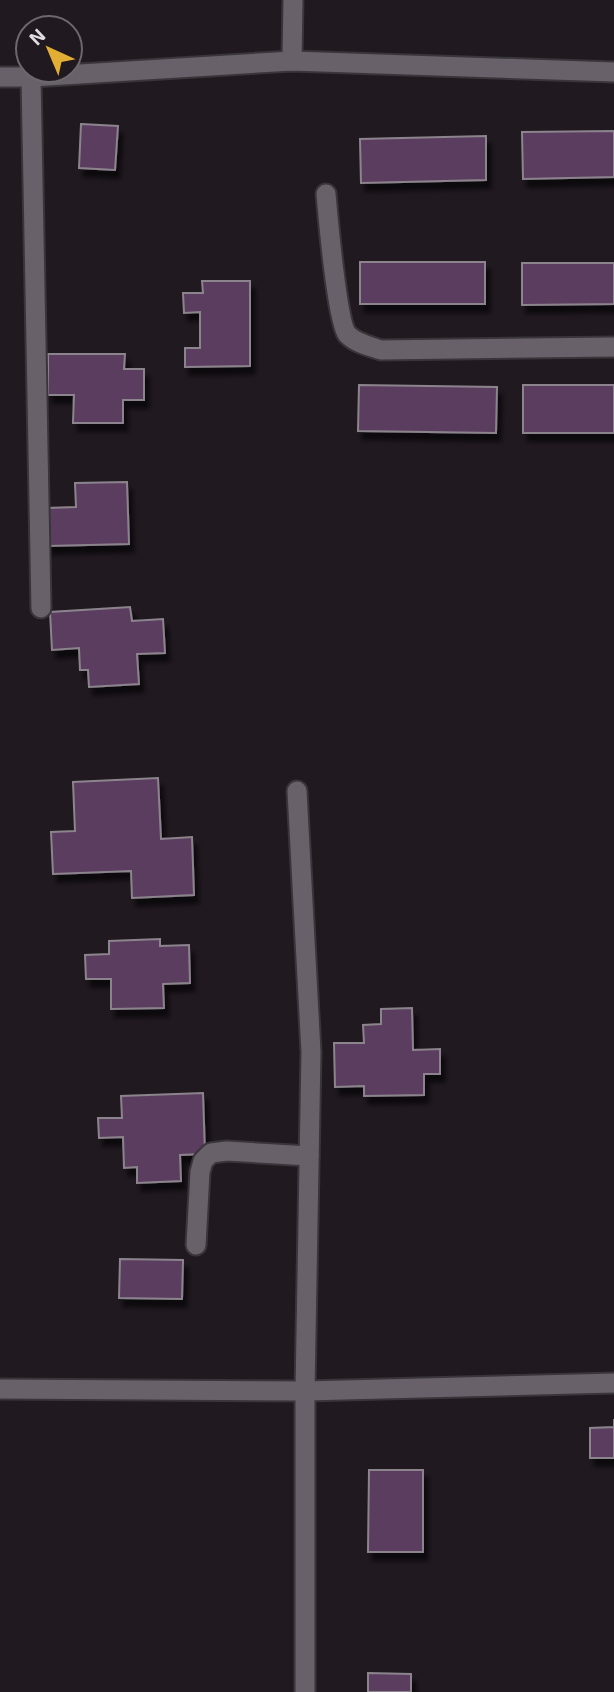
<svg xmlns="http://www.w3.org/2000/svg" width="614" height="1692" viewBox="0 0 614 1692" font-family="'Exo 2',sans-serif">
<defs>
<filter id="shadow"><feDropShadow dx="4.5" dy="8" stdDeviation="2" flood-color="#0009"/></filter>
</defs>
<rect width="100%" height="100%" fill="#201920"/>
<g fill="#5a3d5e" stroke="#8c848d" stroke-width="2" filter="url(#shadow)">
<polygon points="81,124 118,126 115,170 79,168"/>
<polygon points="614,131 614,177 523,179 522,132"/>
<polygon points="486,136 486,180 361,183 360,139"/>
<rect x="360" y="262" width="125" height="42"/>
<polygon points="522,263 614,263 614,304 522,305"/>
<polygon points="202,281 250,281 250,366 185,367 185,348 200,348 200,312 184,313 183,293 203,293"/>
<polygon points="48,354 125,354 124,369 144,369 144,400 123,400 123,423 73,423 74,395 48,395"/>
<polygon points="359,385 497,387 496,433 358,431"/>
<rect x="523" y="385" width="91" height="48"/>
<polygon points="127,482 129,544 47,546 46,508 76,507 75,483"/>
<polygon points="130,607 132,621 163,619 165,653 137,654 139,684 89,687 88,670 80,670 79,648 52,650 50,612"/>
<polygon points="158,778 161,839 192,837 194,895 132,898 131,871 53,874 51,832 75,831 73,782"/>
<polygon points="160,939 160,946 189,945 190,983 163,984 164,1008 111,1009 111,979 86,979 85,955 109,954 109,941"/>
<polygon points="412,1008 413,1050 440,1049 440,1074 424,1074 424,1095 364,1096 364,1086 335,1087 334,1043 364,1043 363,1025 381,1024 381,1009"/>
<polygon points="203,1093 205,1154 180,1155 181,1181 137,1183 137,1167 124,1168 123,1137 99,1138 98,1118 122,1118 121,1096"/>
<polygon points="120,1259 183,1260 182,1299 119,1298"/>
<polygon points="614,1419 614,1458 590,1458 590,1428 614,1427"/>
<polygon points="369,1470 423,1470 423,1552 368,1552"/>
<polygon points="368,1673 411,1674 411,1692 368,1692"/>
</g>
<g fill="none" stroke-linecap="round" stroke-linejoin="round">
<defs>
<g id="minor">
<polyline points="292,61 293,0"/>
<polyline points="0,77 31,77 292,61 614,72"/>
<polyline points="31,77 41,608"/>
<path d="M326 194C328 217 337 321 347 334 355 343 369 346 381 350L614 347"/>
<polyline points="297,791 311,1052 305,1391 305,1692"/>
<polyline points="196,1245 200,1172 203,1161 211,1153 227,1151 309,1156"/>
<polyline points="0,1389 305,1391 614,1383"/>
</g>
</defs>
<use href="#minor" stroke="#39353a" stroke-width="23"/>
<use href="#minor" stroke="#69616a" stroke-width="19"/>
</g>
<g transform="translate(49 49) rotate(316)"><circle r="33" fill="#201920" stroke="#6d676e" stroke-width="2"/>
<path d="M0-5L12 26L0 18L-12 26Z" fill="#e3ae34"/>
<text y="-10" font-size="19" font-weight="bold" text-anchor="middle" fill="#e1dde2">N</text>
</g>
</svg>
